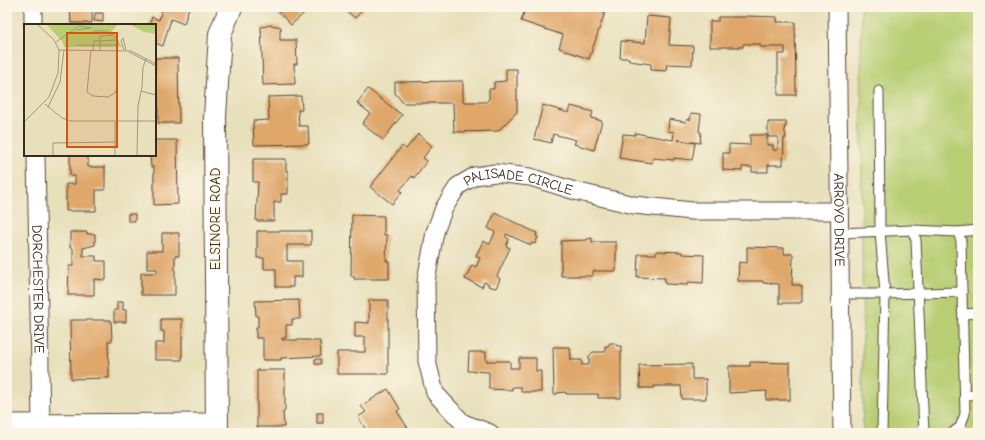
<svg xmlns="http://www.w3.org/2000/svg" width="985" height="440" viewBox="0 0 985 440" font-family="'Comic Neue',sans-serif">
<rect width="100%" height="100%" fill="#fcf5e5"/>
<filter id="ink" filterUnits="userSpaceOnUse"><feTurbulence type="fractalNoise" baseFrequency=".025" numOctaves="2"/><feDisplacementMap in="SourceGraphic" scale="8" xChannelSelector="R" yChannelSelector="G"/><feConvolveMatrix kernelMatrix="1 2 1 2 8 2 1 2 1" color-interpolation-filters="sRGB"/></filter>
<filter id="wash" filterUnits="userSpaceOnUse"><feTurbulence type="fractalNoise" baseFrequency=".012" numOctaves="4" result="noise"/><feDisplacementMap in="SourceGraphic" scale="16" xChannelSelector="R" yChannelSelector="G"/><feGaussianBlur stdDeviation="0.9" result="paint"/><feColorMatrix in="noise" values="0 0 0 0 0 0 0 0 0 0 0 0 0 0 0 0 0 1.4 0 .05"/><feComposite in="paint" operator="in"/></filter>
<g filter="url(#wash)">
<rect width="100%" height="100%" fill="#e8e0bb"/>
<polygon fill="#b8ce73" stroke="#7a7c48" points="861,7 978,7 978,421 970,431 965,433 863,433"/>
<g id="blocks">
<g fill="#dfa76a">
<polygon points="70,7 92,7 92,23 71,23"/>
<polygon points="158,7 189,7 184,24 171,19 163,46 155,43 155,25 149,25 152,17 159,20 162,9"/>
<polygon points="274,7 311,7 291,25"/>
<polygon points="342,7 362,7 364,8 355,18"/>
<polygon points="526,7 590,7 605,12 589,59 559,48 563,35 521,21"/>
<polygon points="95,13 103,13 103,22 94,21"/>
<polygon points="647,16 671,18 669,45 693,46 692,65 667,64 666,71 651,70 651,64 629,61 629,58 620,58 621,41 645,43"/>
<polygon points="746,16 777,17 777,22 795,22 796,95 778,95 778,54 785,54 785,47 760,47 760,44 743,44 743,47 710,47 710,21 718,21 718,17 746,17"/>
<polygon points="271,25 281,27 281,30 280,29 280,40 296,40 297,64 294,64 295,84 263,85 261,27"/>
<polygon points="155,58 178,58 179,123 158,123 158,97 155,97"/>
<polygon points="506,69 517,69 517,112 498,131 454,132 453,103 403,103 395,93 395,82 463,81 463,102 486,102 489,99 489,89 494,89 494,82 506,81"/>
<polygon points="368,89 402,115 383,140 362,124 370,113 357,103"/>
<polygon points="301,96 302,110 298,110 299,126 308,126 309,144 254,145 253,121 269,120 268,97"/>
<polygon points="543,105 569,113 571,106 593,112 591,118 602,121 594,150 574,144 576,140 553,134 551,143 534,139"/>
<polygon points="691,113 701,114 699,132 701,132 700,143 678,140 695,143 692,160 674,158 674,160 653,158 652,163 619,158 623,134 635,135 635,133 673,140 674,132 668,131 669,119 686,122 687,119 690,120"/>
<polygon points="768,122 786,122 786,127 784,127 786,138 784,138 783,165 768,165 768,172 752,172 752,167 742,167 742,171 723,170 723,153 729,153 729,144 750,145 750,135 767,135 767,145 773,145 773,150 778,150 778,137 768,137"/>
<polygon points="418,134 432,146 423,158 427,161 414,178 412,176 400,190 402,192 392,204 370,187 402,146 406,149"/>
<polygon points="155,140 177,140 178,204 154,205 154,167 151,167 150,155 155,155"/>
<polygon points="70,155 88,155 88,167 105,167 105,190 96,190 96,211 66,211 66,184 75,184 75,176 70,176"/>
<polygon points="253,159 286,159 286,171 288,171 288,194 281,194 281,202 274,202 274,221 256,221 258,182 253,182"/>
<polygon points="495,213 537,233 536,236 538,237 535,244 532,243 531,245 506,234 505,236 509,239 506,246 510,248 497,276 500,279 496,288 488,286 489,284 484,282 482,287 465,279 472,265 476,267 480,258 476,256 483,241 490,244 495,232 488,228"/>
<rect x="128" y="214" width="7" height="7"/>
<polygon points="352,215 384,216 384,235 387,235 386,261 389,261 389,279 354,279 354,276 351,276"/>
<polygon points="257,231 311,231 311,245 287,245 287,261 302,261 302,277 293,277 293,287 276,287 276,269 264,269 264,258 257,258"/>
<polygon points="70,232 87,232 87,234 95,234 95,245 83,248 83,256 96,256 96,261 106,261 106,280 94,279 94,295 68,295 69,266 73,266 73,248 70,248"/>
<polygon points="162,233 179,233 179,256 175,256 175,295 141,295 141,273 157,273 157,269 147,269 147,251 162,251"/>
<polygon points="592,238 592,242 616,242 616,271 593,271 593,276 561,276 561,241 587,240 587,239"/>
<polygon points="747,247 784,248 784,254 793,254 792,285 800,285 800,286 802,286 802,302 800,302 800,303 779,303 779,284 763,283 763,281 738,281 739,262 747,263"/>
<polygon points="656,251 682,252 682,254 704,255 703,283 688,282 688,285 665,284 665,278 637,277 638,254 656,254"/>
<polygon points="299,300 300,319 292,319 292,325 286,325 286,338 282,338 282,340 310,340 310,341 320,341 321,356 281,358 281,360 263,360 263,338 256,338 256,327 258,327 258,316 256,316 255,301"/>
<polygon points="369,300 388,300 388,374 337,374 337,352 365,352 365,337 355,337 355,322 369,323"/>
<polygon points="117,302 123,302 123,310 126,310 126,322 114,322 114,310 117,310"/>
<polygon points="161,319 182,319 182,360 155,360 155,343 164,343 164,331 161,331"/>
<polygon points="70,320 111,320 112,341 108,341 109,378 71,379"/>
<polygon points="610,343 615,343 617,346 621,346 621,398 598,398 598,394 566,394 566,392 557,393 557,394 554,394 553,347 570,347 571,360 582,360 582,365 589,365 589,356 593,352 605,352 605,346 608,346"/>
<polygon points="469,352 486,352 486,361 510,361 510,368 519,368 519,358 536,358 536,371 541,371 541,392 521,392 521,387 512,387 512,390 489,389 489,372 468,371"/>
<rect x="315" y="359" width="6" height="5"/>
<polygon points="750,362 790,363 790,400 766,400 767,391 729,393 729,366 750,366"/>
<polygon points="692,364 692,379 706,379 706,399 682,399 681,386 654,386 654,388 640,388 639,365"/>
<polygon points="257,370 285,370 285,411 283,412 284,427 257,427"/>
<polygon points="388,389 400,409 397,411 411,433 368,433 358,417 366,412 361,406"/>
<rect x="317" y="413" width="6" height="10"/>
</g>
</g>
</g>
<g filter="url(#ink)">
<use href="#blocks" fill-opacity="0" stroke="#554536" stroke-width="1"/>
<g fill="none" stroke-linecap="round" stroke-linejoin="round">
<defs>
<g id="lane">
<polyline points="879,91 880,231 885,294 962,292 965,414 960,427 952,433"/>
<polyline points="912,230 958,232 961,241 962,292"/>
<polyline points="958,232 978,230"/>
<polyline points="839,233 912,230 916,240 924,433"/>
<polyline points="840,294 885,294 882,433"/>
<polyline points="963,314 978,313"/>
<polyline points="965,396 978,393"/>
</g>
<g id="street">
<polyline points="33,7 33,25"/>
<path id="s1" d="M837 7 842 433"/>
<path id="s2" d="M36 155 41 423"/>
<polyline points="7,423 217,422"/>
<path id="s3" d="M490 433 463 423 435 393 427 361 426 281 435 232 444 208 458 186 475 176 495 173 530 177 575 191 634 205 692 211H839"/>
</g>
<polyline id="secondary" points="217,433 215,117 220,34 231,7"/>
</defs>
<use href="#lane" stroke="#554536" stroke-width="11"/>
<use href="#street" stroke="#554536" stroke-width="19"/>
<use href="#secondary" stroke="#554536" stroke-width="24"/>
<use href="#lane" stroke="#fff" stroke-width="9"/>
<use href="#street" stroke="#fff" stroke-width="17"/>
<use href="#secondary" stroke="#fff" stroke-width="22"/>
</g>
</g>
<g text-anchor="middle" stroke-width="3" stroke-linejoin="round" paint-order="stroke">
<g font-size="14" fill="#3b2a1e" stroke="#fcf5e5">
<text dy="5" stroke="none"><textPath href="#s3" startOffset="348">PALISADE CIRCLE</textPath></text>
<text transform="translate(215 219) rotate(-90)" y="5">ELSINORE ROAD</text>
<text dy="5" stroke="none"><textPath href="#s1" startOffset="213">ARROYO DRIVE</textPath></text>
<text dy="5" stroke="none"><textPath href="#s2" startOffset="134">DORCHESTER DRIVE</textPath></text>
</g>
</g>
<g transform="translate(24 24)">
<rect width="132" height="132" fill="#e8e0bb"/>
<path d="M22 0H94L88 7 98 23H40L38 17ZM105 0H132V10L120 8Z" fill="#b8ce73"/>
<path fill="none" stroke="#a3977c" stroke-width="1" d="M13 0 30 16 35 26 107 27 132 40M69 7H84L88 11M32 18 55 2 67 4 52 6M53 21H76V12L90 11 94 16M67 26 63 68 69 72 84 73 91 69 93 64V25M69 26 70 17 94 16V21H76V26M100 26 97 17 99 14 102 26M105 28 132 42M117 67 132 71M21 80 38 94 47 97H132M24 83 36 58 40 26M0 98 25 73 34 49 35 26M91 98V132M29 132V119L91 118M113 132 114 82 118 63 119 44 122 34"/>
<path fill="#d7540e" fill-opacity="0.15" stroke="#d7540e" stroke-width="2" d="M43 9H93V123H43Z"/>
<rect width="132" height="132" fill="none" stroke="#3b2a1e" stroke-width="2"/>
</g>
<rect width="985" height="440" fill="none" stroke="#fcf5e5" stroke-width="24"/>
</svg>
